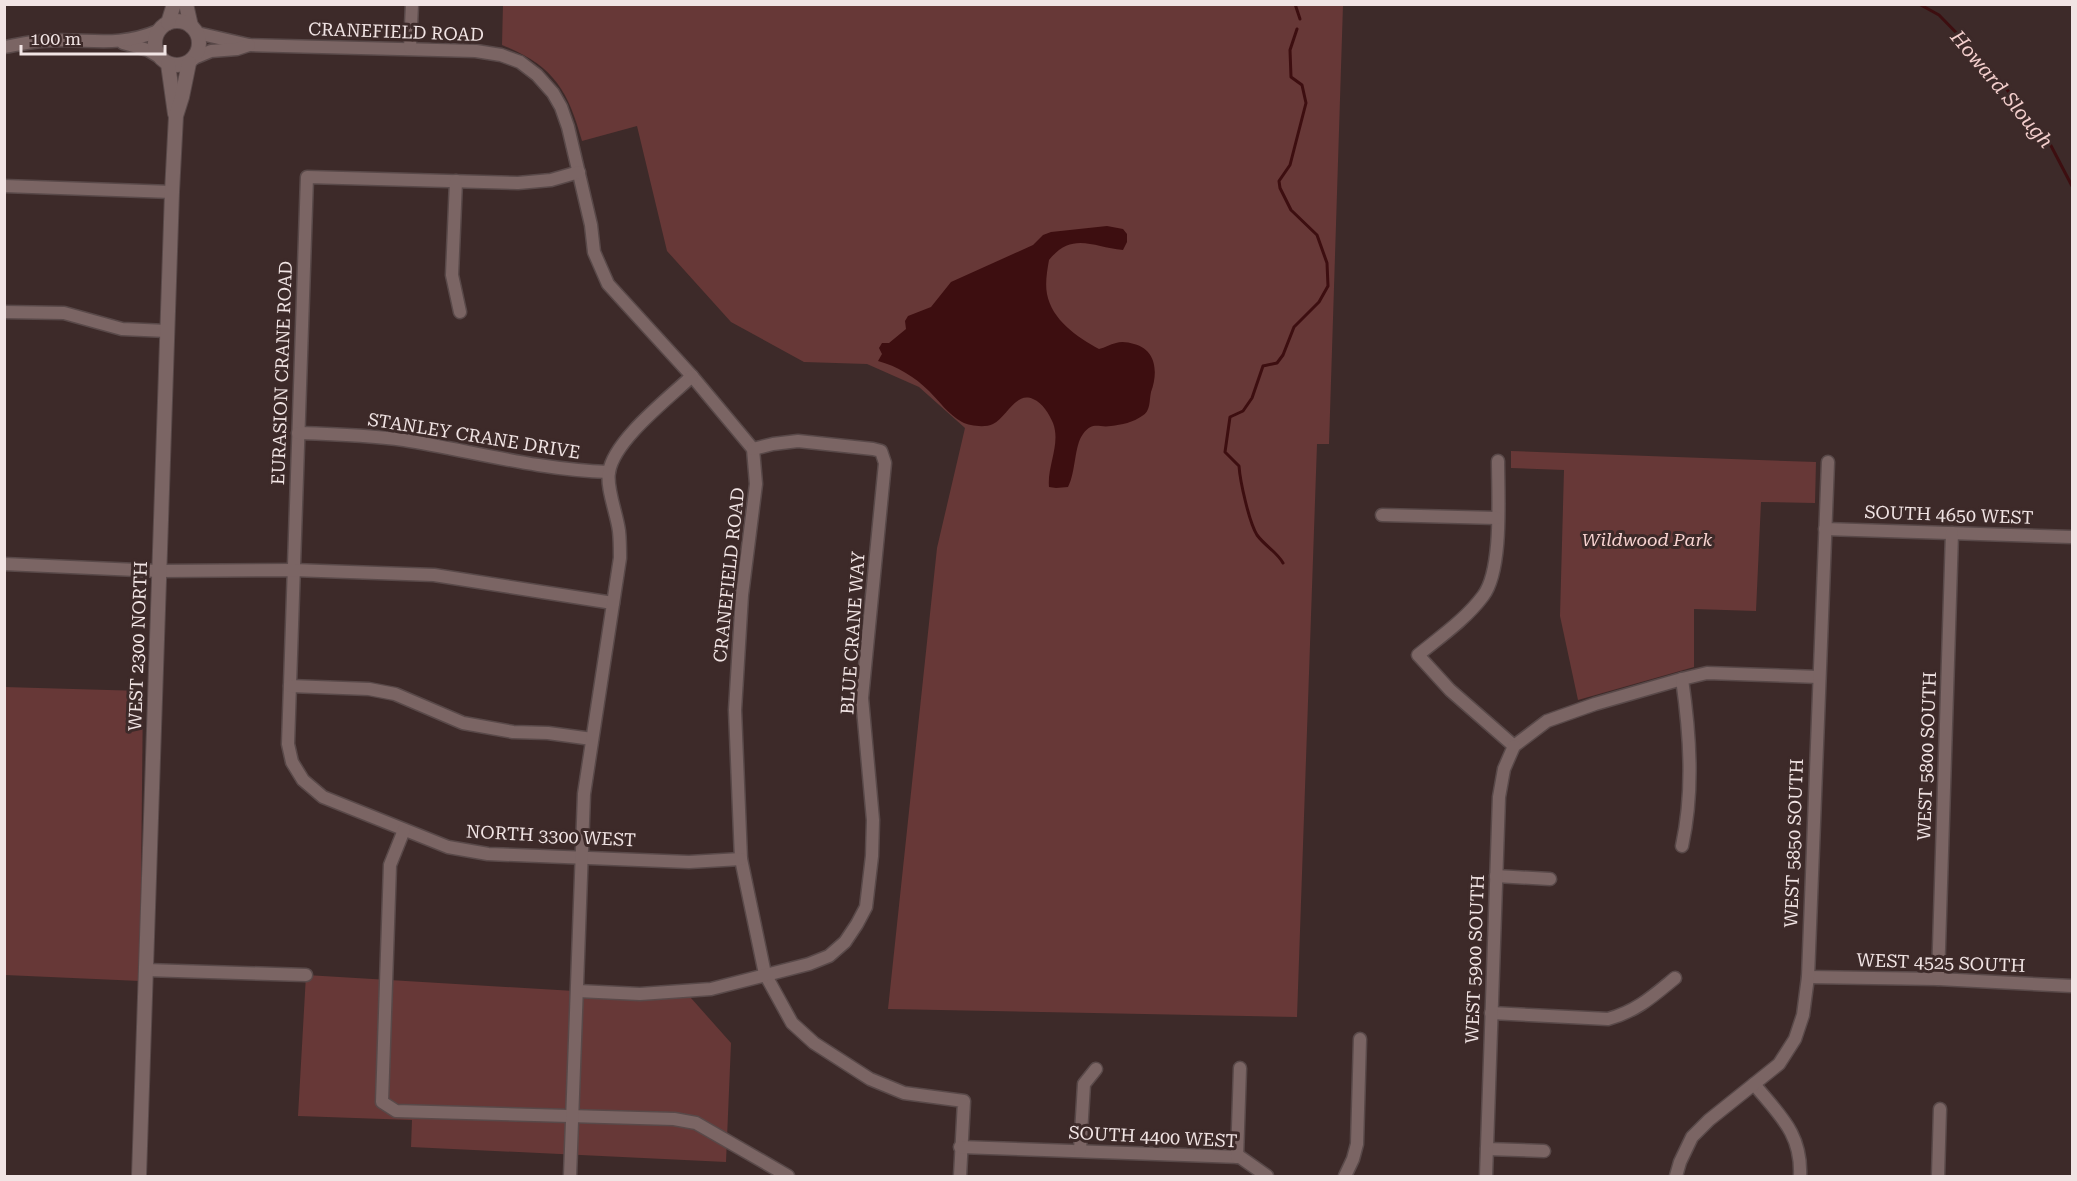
<svg xmlns="http://www.w3.org/2000/svg" width="2077" height="1181" viewBox="0 0 2077 1181" font-family="'Roboto Serif',serif">
<rect width="100%" height="100%" fill="#3d2a29"/>
<g fill="#673837">
<path d="M503 4 1343 5 1329 444H1317L1297 1017 888 1009 937 548 965 428 919 387 867 364 804 362 731 322 667 251 637 126 582 141C568 90 553 65 502 45Z"/>
<polygon points="1511,451 1816,462 1815,503 1761,502 1756,611 1694,609 1694,667 1578,700 1560,616 1564,470 1511,468"/>
<polygon points="4,687 143,691 140,981 5,975"/>
<polygon points="306,975 691,998 731,1043 726,1162 411,1147 412,1120 298,1116"/>
</g>
<path fill="#3d0e10" d="M1107 226 1123 229 1127 234V242L1123 250C1093 247 1072 231 1049 260 1047 271 1045 284 1047 294 1052 320 1077 337 1099 349 1105 348 1110 344 1116 343 1121 341 1128 342 1134 344 1157 350 1158 373 1151 392 1149 401 1151 411 1142 416 1134 422 1121 425 1111 426 1098 428 1093 421 1083 434 1074 446 1076 472 1068 487L1056 488 1049 487C1047 466 1061 444 1053 423 1049 414 1043 403 1033 399 1016 391 1007 417 993 424 985 428 970 426 962 422 949 415 939 401 929 391 915 377 897 366 878 361L882 354 879 348 882 343H889L906 329 905 321 908 316 931 307 951 282 1033 245 1043 235 1051 232Z"/>
<g fill="none" stroke-linecap="round" stroke-linejoin="round">
<g stroke="#3d0e10" stroke-width="3">
<polyline points="1295,4 1300,19"/>
<polyline points="1919,4 1939,15 1982,59 2048,140 2072,186"/>
<path d="M1283 563C1277 552 1265 546 1257 535 1249 522 1240 481 1239 466L1225 452 1230 417 1243 411 1252 398 1263 366 1277 363 1283 355 1294 327 1319 302 1328 286 1327 263 1317 235 1291 210 1280 188 1279 181 1290 165 1306 103 1302 85 1291 77 1290 50 1297 29"/>
</g>
<defs>
<g id="minor">
<polyline points="197,33 249,45 476,51 501,55 520,62 537,75 553,93 561,107 568,127 591,225 594,252 608,284 692,376 753,449 756,484 742,595 735,710 741,859 765,974 792,1023 814,1043 870,1079 904,1093 964,1101 960,1176"/>
<polyline points="123,43 148,50 158,56"/>
<path d="M4 47C17 45 29 42 42 41 85 37 115 49 158 31"/>
<polyline points="410,48 412,4"/>
<polyline points="194,58 211,51 237,49 249,45"/>
<polyline points="579,172 551,180 518,183 307,177 288,744 292,762 303,780 323,797 448,847 488,854 689,862 741,859"/>
<polyline points="456,181 452,275 460,312"/>
<polyline points="4,186 172,192"/>
<polyline points="4,312 64,313 122,329 167,331"/>
<path d="M298 433C333 434 369 435 404 440 472 451 539 470 609 472"/>
<path d="M1498 461C1498 495 1503 570 1483 596 1466 619 1440 637 1418 655L1450 690 1514 746 1547 721 1595 704 1682 679 1707 673 1819 677"/>
<polyline points="1382,515 1497,518"/>
<polyline points="1825,529 2072,537"/>
<polyline points="4,564 159,571 293,570 434,575 613,603"/>
<path d="M1682 679C1690 734 1694 791 1682 846"/>
<polyline points="290,686 369,689 395,694 463,723 513,732 548,733 592,739"/>
<polyline points="404,830 390,865 382,1102 396,1111 674,1119 696,1123 788,1176"/>
<polyline points="1496,876 1550,879"/>
<polyline points="146,970 306,975"/>
<polyline points="1808,977 1938,979 2072,986"/>
<polyline points="1938,979 1952,533"/>
<polyline points="578,991 640,994 711,989 809,964 829,956 845,942 857,924 866,907 872,856 873,820 862,698 885,463 881,451 873,449 798,441 773,444 753,449"/>
<path d="M1491 1013 1608 1019C1637 1011 1653 996 1675 978"/>
<path d="M1754 1084C1779 1115 1802 1133 1800 1176"/>
<polyline points="960,1147 1240,1157 1267,1176"/>
<polyline points="1487,1149 1544,1151"/>
<polyline points="1080,1150 1084,1084 1096,1069"/>
<polyline points="1237,1157 1240,1068"/>
<path d="M570 1176 584 794 620 558C620 549 620 540 619 531 617 514 606 488 609 472 614 440 669 398 692 376"/>
<polyline points="1345,1176 1353,1159 1357,1144 1360,1039"/>
<polyline points="1486,1176 1499,797 1504,769 1514,746"/>
<polyline points="1676,1176 1680,1162 1692,1137 1709,1120 1779,1064 1795,1039 1803,1015 1808,977 1828,462"/>
<polyline points="1938,1176 1940,1109"/>
</g>
<g id="tertiary">
<polyline points="186,4 191,26"/>
<circle cx="177" cy="43" r="22"/>
<polyline points="168,23 174,4"/>
<polyline points="168,64 175,114"/>
<polyline points="139,1176 172,192 176,116 182,97 189,63"/>
</g>
</defs>
<use href="#minor" stroke="#594949" stroke-width="15"/>
<use href="#tertiary" stroke="#594949" stroke-width="16"/>
<use href="#minor" stroke="#7b6564" stroke-width="12"/>
<use href="#tertiary" stroke="#7b6564" stroke-width="14"/>
</g>
<g text-anchor="middle" stroke-width="6" stroke-linejoin="round" paint-order="stroke">
<g font-size="18" fill="#f1e4e4" stroke="#3d2a29">
<text transform="translate(396 32) rotate(2)" y="6">CRANEFIELD ROAD</text>
<text transform="translate(282 373) rotate(-88)" y="6">EURASION CRANE ROAD</text>
<text transform="translate(474 436) rotate(9)" y="6">STANLEY CRANE DRIVE</text>
<text transform="translate(1949 515) rotate(2)" y="6">SOUTH 4650 WEST</text>
<text transform="translate(729 575) rotate(-84)" y="6">CRANEFIELD ROAD</text>
<text transform="translate(853 633) rotate(-86)" y="6">BLUE CRANE WAY</text>
<text transform="translate(138 646) rotate(-88)" y="6">WEST 2300 NORTH</text>
<text transform="translate(1927 756) rotate(-88)" y="6">WEST 5800 SOUTH</text>
<text transform="translate(551 836) rotate(3)" y="6">NORTH 3300 WEST</text>
<text transform="translate(1794 843) rotate(-88)" y="6">WEST 5850 SOUTH</text>
<text transform="translate(1475 959) rotate(-88)" y="6">WEST 5900 SOUTH</text>
<text transform="translate(1941 963) rotate(2)" y="6">WEST 4525 SOUTH</text>
<text transform="translate(1153 1137) rotate(3)" y="6">SOUTH 4400 WEST</text>
</g>
<g font-size="18" font-style="italic" fill="#f8d3d1" stroke="#3d2a29">
<text x="1647" y="546">Wildwood Park</text>
</g>
<g font-size="20" font-style="italic" fill="#f4cfcd" stroke="#3d2a29">
<text transform="translate(2002 89) rotate(50)" y="7">Howard Slough</text>
</g>
</g>
<rect width="2077" height="1181" fill="none" stroke="#f1e4e4" stroke-width="12"/>
<path d="M21 45v9h144v-9" fill="none" stroke="#f1e4e4" stroke-width="3"/>
<text x="30" y="45" font-size="18" fill="#f1e4e4" stroke="#3d2a29" stroke-width="4.5" paint-order="stroke">100 m</text>
</svg>
